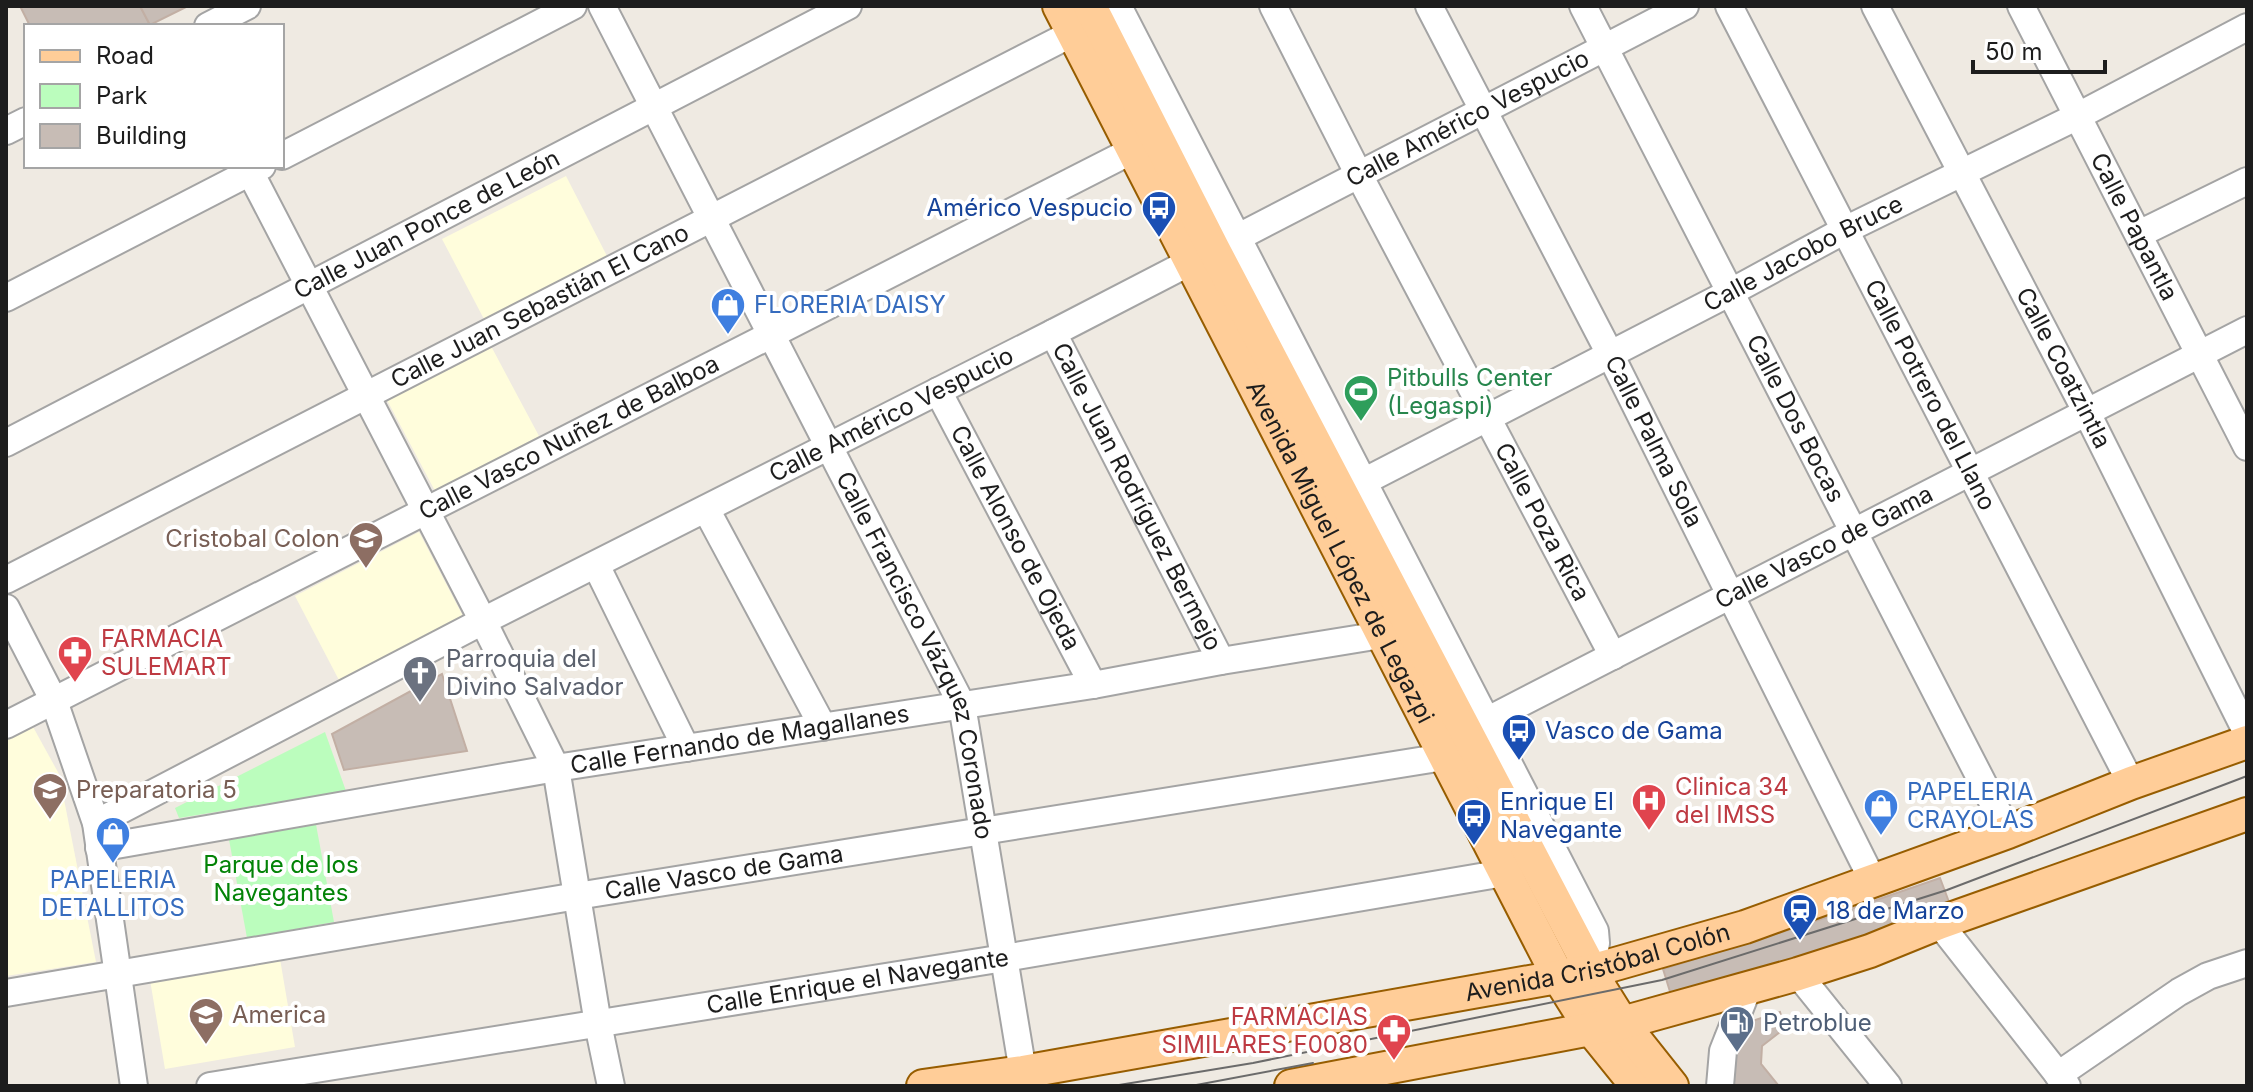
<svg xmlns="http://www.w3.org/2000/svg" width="2253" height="1092" viewBox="0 0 2253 1092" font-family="Inter,sans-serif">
<rect width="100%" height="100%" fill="#efeae2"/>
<g fill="#fffddc">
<polygon points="566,176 608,258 485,321 442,239"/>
<polygon points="491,346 539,436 435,491 387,400"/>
<polygon points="419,532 465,620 341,684 295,596"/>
<polygon points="32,725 59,774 96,962 6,976 6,740"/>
<polygon points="280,959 295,1047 165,1069 150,980"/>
</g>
<g fill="#bbfdbd">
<polygon points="325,732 346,791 179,818 175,808"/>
<polygon points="315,819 334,922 247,938 228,834"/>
</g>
<g fill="#c7bcb5" stroke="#c2afa4" stroke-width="2">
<polygon points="20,6 140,6 150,25 30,26"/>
<polygon points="140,6 188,6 150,25"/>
<polygon points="442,674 467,751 344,770 332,734"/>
<polygon points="1940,878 1952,910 1672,998 1663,969 1801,926"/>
<polygon points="1780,1012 1785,1028 1762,1046 1761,1064 1779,1086 1732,1086 1712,1062 1715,1033"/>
</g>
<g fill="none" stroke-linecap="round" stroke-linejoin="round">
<defs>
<g id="minor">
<path id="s1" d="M602 6 962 705 1023 1072"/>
<polyline points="1118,6 1595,931 1596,943 1591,971"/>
<path id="s2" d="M1273 6 1359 175 1613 656"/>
<path id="s3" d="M1429 6 1610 354 1873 881"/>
<path id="s4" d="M1583 6 2008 832"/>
<path id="s5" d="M1729 6 2131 783"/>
<path id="s6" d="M1875 6 2087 413 2247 733"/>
<path id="s7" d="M2021 6 2247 447"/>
<polyline points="208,26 247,6"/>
<polyline points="6,131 26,121"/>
<polyline points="282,156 573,6"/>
<polyline points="247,166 483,621 556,768 598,1024 611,1086"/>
<polyline points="2139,234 2247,181"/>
<polyline points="6,298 262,166"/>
<path id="s8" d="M1053 333 1221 661"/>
<path id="s9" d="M938 391 1093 685"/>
<path id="s10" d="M6 443 848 6"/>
<path id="s11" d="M1363 482 1731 292 1845 230 2078 116 2247 27"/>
<polyline points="706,509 823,727"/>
<polyline points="596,565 686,748"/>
<path id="s12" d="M6 580 1073 33"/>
<polyline points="6,608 54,701 96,823 134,1086"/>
<path id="s13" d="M1486 721 2247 330"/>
<path id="s14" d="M6 725 1133 150"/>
<path id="s15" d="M96 823 483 621 1053 333 1685 6"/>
<path id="s16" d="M99 848 556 768 1093 685 1221 661 1381 635"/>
<polyline points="1939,923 2067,1086"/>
<polyline points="1798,974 1888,1086"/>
<path id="s17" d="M6 993 577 896 1444 757"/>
<polyline points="2058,1075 2179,992 2208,976 2247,963"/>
<path id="s18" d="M210 1086 1004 958 1504 873"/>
<polyline points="1720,1086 1723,1051 1748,988"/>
</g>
<g id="major">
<path id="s19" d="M1059 6 1559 978 1591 1029 1637 1086"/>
<polyline points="1090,6 1214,250 1602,991 1622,1023 1672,1086"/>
<path id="s20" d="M923 1086 1023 1072 1591 971 1745 927 2008 832 2131 783 2247 742"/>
<polyline points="1291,1086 1622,1023 1798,974 1870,951 1939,923 2247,814"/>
</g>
</defs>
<use href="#minor" stroke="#a4a4a4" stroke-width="30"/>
<use href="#major" stroke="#975d00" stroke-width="36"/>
<use href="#minor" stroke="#fff" stroke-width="26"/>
<use href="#major" stroke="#ffcd98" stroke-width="32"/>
<g stroke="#6b6b6b" stroke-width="2">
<polyline points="1113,1086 1253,1063 1662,980 1947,890 2247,776"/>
<polyline points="1191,1086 1313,1063"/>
</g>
</g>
<defs>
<symbol id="bus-pin" viewBox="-11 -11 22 30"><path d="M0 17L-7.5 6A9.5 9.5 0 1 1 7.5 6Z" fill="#1a4fb4" stroke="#fff"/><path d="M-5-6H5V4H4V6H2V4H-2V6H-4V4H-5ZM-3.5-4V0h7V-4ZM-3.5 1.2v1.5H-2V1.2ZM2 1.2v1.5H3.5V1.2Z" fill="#fff"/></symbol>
<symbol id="shop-pin" viewBox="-11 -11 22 30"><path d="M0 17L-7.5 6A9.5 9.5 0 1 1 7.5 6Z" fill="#3f7fe0" stroke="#fff"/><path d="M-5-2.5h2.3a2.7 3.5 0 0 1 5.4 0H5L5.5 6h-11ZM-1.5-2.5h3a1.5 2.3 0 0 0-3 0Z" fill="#fff"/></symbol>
<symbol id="stadium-pin" viewBox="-11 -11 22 30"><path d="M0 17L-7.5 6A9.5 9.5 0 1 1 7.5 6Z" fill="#2e9e5b" stroke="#fff"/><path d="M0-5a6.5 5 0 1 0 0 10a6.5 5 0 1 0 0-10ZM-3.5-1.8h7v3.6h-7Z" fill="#fff"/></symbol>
<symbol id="school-pin" viewBox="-11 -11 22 30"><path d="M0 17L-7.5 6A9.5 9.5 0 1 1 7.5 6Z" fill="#8d6e63" stroke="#fff"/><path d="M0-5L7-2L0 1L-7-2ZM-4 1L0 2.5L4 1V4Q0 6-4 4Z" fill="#fff"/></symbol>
<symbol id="pharmacy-pin" viewBox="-11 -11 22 30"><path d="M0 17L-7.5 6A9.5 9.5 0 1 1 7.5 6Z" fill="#e0444e" stroke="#fff"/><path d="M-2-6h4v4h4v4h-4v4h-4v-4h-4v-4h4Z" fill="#fff"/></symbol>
<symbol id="church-pin" viewBox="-11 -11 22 30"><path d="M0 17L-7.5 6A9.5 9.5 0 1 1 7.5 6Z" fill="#6b7280" stroke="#fff"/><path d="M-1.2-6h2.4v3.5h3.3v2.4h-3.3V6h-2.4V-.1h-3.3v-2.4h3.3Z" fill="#fff"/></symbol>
<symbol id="university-pin" viewBox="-11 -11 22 30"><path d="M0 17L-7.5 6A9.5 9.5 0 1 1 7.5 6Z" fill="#8d6e63" stroke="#fff"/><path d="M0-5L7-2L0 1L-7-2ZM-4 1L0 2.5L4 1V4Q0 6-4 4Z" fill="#fff"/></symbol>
<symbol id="hospital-pin" viewBox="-11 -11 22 30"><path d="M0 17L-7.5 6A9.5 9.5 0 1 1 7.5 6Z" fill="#e0444e" stroke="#fff"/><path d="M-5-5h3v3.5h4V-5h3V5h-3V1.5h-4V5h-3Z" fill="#fff"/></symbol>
<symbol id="station-pin" viewBox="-11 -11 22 30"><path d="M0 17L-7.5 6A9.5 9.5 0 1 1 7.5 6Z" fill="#1a4fb4" stroke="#fff"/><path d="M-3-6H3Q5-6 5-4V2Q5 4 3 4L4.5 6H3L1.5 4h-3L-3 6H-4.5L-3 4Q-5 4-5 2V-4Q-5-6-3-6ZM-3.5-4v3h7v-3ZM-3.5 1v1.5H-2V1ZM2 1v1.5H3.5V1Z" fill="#fff"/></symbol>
<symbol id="fuel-pin" viewBox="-11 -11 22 30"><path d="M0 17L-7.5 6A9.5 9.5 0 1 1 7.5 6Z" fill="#5c6f8a" stroke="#fff"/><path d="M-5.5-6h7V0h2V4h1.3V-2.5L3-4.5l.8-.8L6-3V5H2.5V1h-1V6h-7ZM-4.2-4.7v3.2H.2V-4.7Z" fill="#fff"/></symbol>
</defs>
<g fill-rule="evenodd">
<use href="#bus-pin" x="1139" y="188" width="40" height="54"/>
<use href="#shop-pin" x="708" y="285" width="40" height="54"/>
<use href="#stadium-pin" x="1341" y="372" width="40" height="54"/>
<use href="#school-pin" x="346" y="519" width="40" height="54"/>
<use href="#pharmacy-pin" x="55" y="633" width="40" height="54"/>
<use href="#church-pin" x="400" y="653" width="40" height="54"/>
<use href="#bus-pin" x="1499" y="711" width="40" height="54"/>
<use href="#university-pin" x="30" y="770" width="40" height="54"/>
<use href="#hospital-pin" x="1629" y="781" width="40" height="54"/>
<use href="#shop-pin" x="1861" y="786" width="40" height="54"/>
<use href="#bus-pin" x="1454" y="796" width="40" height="54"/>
<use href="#shop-pin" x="93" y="814" width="40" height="54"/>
<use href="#station-pin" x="1780" y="891" width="40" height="54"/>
<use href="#school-pin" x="186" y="995" width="40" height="54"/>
<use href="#fuel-pin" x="1717" y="1003" width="40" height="54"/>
<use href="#pharmacy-pin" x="1374" y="1011" width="40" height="54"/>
</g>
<g text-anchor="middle" stroke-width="8" stroke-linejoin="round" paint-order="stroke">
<g font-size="24" fill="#1d1d1d" stroke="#fff">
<text dy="8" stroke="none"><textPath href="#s15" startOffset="1542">Calle Américo Vespucio</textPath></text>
<text dy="8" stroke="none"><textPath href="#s10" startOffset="474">Calle Juan Ponce de León</textPath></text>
<text dy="8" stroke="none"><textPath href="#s7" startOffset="248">Calle Papantla</textPath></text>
<text dy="8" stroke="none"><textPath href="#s11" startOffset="496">Calle Jacobo Bruce</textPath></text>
<text dy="8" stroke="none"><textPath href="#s12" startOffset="600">Calle Juan Sebastián El Cano</textPath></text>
<text dy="8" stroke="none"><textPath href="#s6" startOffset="408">Calle Coatzintla</textPath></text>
<text dy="8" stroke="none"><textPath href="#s5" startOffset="438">Calle Potrero del Llano</textPath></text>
<text dy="8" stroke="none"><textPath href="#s15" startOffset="894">Calle Américo Vespucio</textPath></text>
<text dy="8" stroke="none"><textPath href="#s4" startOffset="464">Calle Dos Bocas</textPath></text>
<text dy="8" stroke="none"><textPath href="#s14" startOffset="632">Calle Vasco Nuñez de Balboa</textPath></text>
<text dy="8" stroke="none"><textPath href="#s3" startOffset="490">Calle Palma Sola</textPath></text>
<text dy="8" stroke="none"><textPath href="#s8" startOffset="184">Calle Juan Rodríguez Bermejo</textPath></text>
<text dy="8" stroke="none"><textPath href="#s2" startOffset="582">Calle Poza Rica</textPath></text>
<text dy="8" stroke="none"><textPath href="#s9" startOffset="166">Calle Alonso de Ojeda</textPath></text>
<text dy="8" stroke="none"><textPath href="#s13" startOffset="380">Calle Vasco de Gama</textPath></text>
<text dy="8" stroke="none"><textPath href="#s19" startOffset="614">Avenida Miguel López de Legazpi</textPath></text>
<text dy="8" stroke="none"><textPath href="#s1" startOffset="724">Calle Francisco Vázquez Coronado</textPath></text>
<text dy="8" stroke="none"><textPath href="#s16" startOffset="650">Calle Fernando de Magallanes</textPath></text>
<text dy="8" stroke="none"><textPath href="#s17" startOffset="728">Calle Vasco de Gama</textPath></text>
<text dy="8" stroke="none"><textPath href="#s20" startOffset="686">Avenida Cristóbal Colón</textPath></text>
<text dy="8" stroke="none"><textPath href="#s18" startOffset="656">Calle Enrique el Navegante</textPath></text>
</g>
<g font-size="24" fill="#164399" stroke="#fff" text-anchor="start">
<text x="1133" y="216" text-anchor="end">Américo Vespucio</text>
<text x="1545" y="739">Vasco de Gama</text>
<text x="1500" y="810">Enrique El<tspan x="1500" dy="28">Navegante</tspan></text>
<text x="1826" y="919">18 de Marzo</text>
</g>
<g font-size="24" fill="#366cbe" stroke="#fff" text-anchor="start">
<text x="754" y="313">FLORERIA DAISY</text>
<text x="1907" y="800">PAPELERIA<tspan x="1907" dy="28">CRAYOLAS</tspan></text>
<text x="113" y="888" text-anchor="middle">PAPELERIA<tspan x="113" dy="28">DETALLITOS</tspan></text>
</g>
<g font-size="24" fill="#27864d" stroke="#fff" text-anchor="start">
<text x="1387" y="386">Pitbulls Center<tspan x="1387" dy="28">(Legaspi)</tspan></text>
</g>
<g font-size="24" fill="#785e54" stroke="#fff" text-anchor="start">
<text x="340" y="547" text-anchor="end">Cristobal Colon</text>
<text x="76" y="798">Preparatoria 5</text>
<text x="232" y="1023">America</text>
</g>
<g font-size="24" fill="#be3a42" stroke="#fff" text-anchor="start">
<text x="101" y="647">FARMACIA<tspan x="101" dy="28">SULEMART</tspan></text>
<text x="1675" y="795">Clinica 34<tspan x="1675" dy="28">del IMSS</tspan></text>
<text x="1368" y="1025" text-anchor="end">FARMACIAS<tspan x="1368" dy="28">SIMILARES F0080</tspan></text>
</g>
<g font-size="24" fill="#5b616d" stroke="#fff" text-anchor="start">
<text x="446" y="667">Parroquia del<tspan x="446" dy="28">Divino Salvador</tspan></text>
</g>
<g font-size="24" fill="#038307" stroke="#fff">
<text x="281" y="873">Parque de los<tspan x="281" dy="28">Navegantes</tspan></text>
</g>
<g font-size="24" fill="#4e5e75" stroke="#fff" text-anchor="start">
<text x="1763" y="1031">Petroblue</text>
</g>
</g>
<rect width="2253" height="1092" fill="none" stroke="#1d1d1d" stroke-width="16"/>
<rect x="24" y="24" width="260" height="144" fill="#ffffff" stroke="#a5a5a5" stroke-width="2"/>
<rect x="40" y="50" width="40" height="12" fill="#ffcd98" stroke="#a5a5a5" stroke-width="2"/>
<text x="96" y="64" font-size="24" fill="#1d1d1d">Road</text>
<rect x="40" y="84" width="40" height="24" fill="#bbfdbd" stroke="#a5a5a5" stroke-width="2"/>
<text x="96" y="104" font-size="24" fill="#1d1d1d">Park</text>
<rect x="40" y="124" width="40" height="24" fill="#c7bcb5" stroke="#a5a5a5" stroke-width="2"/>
<text x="96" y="144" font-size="24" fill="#1d1d1d">Building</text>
<path d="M1973 60v12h132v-12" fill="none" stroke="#1d1d1d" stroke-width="4"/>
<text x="1985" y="60" font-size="24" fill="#1d1d1d" stroke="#ffffff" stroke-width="6" paint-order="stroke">50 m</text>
</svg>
